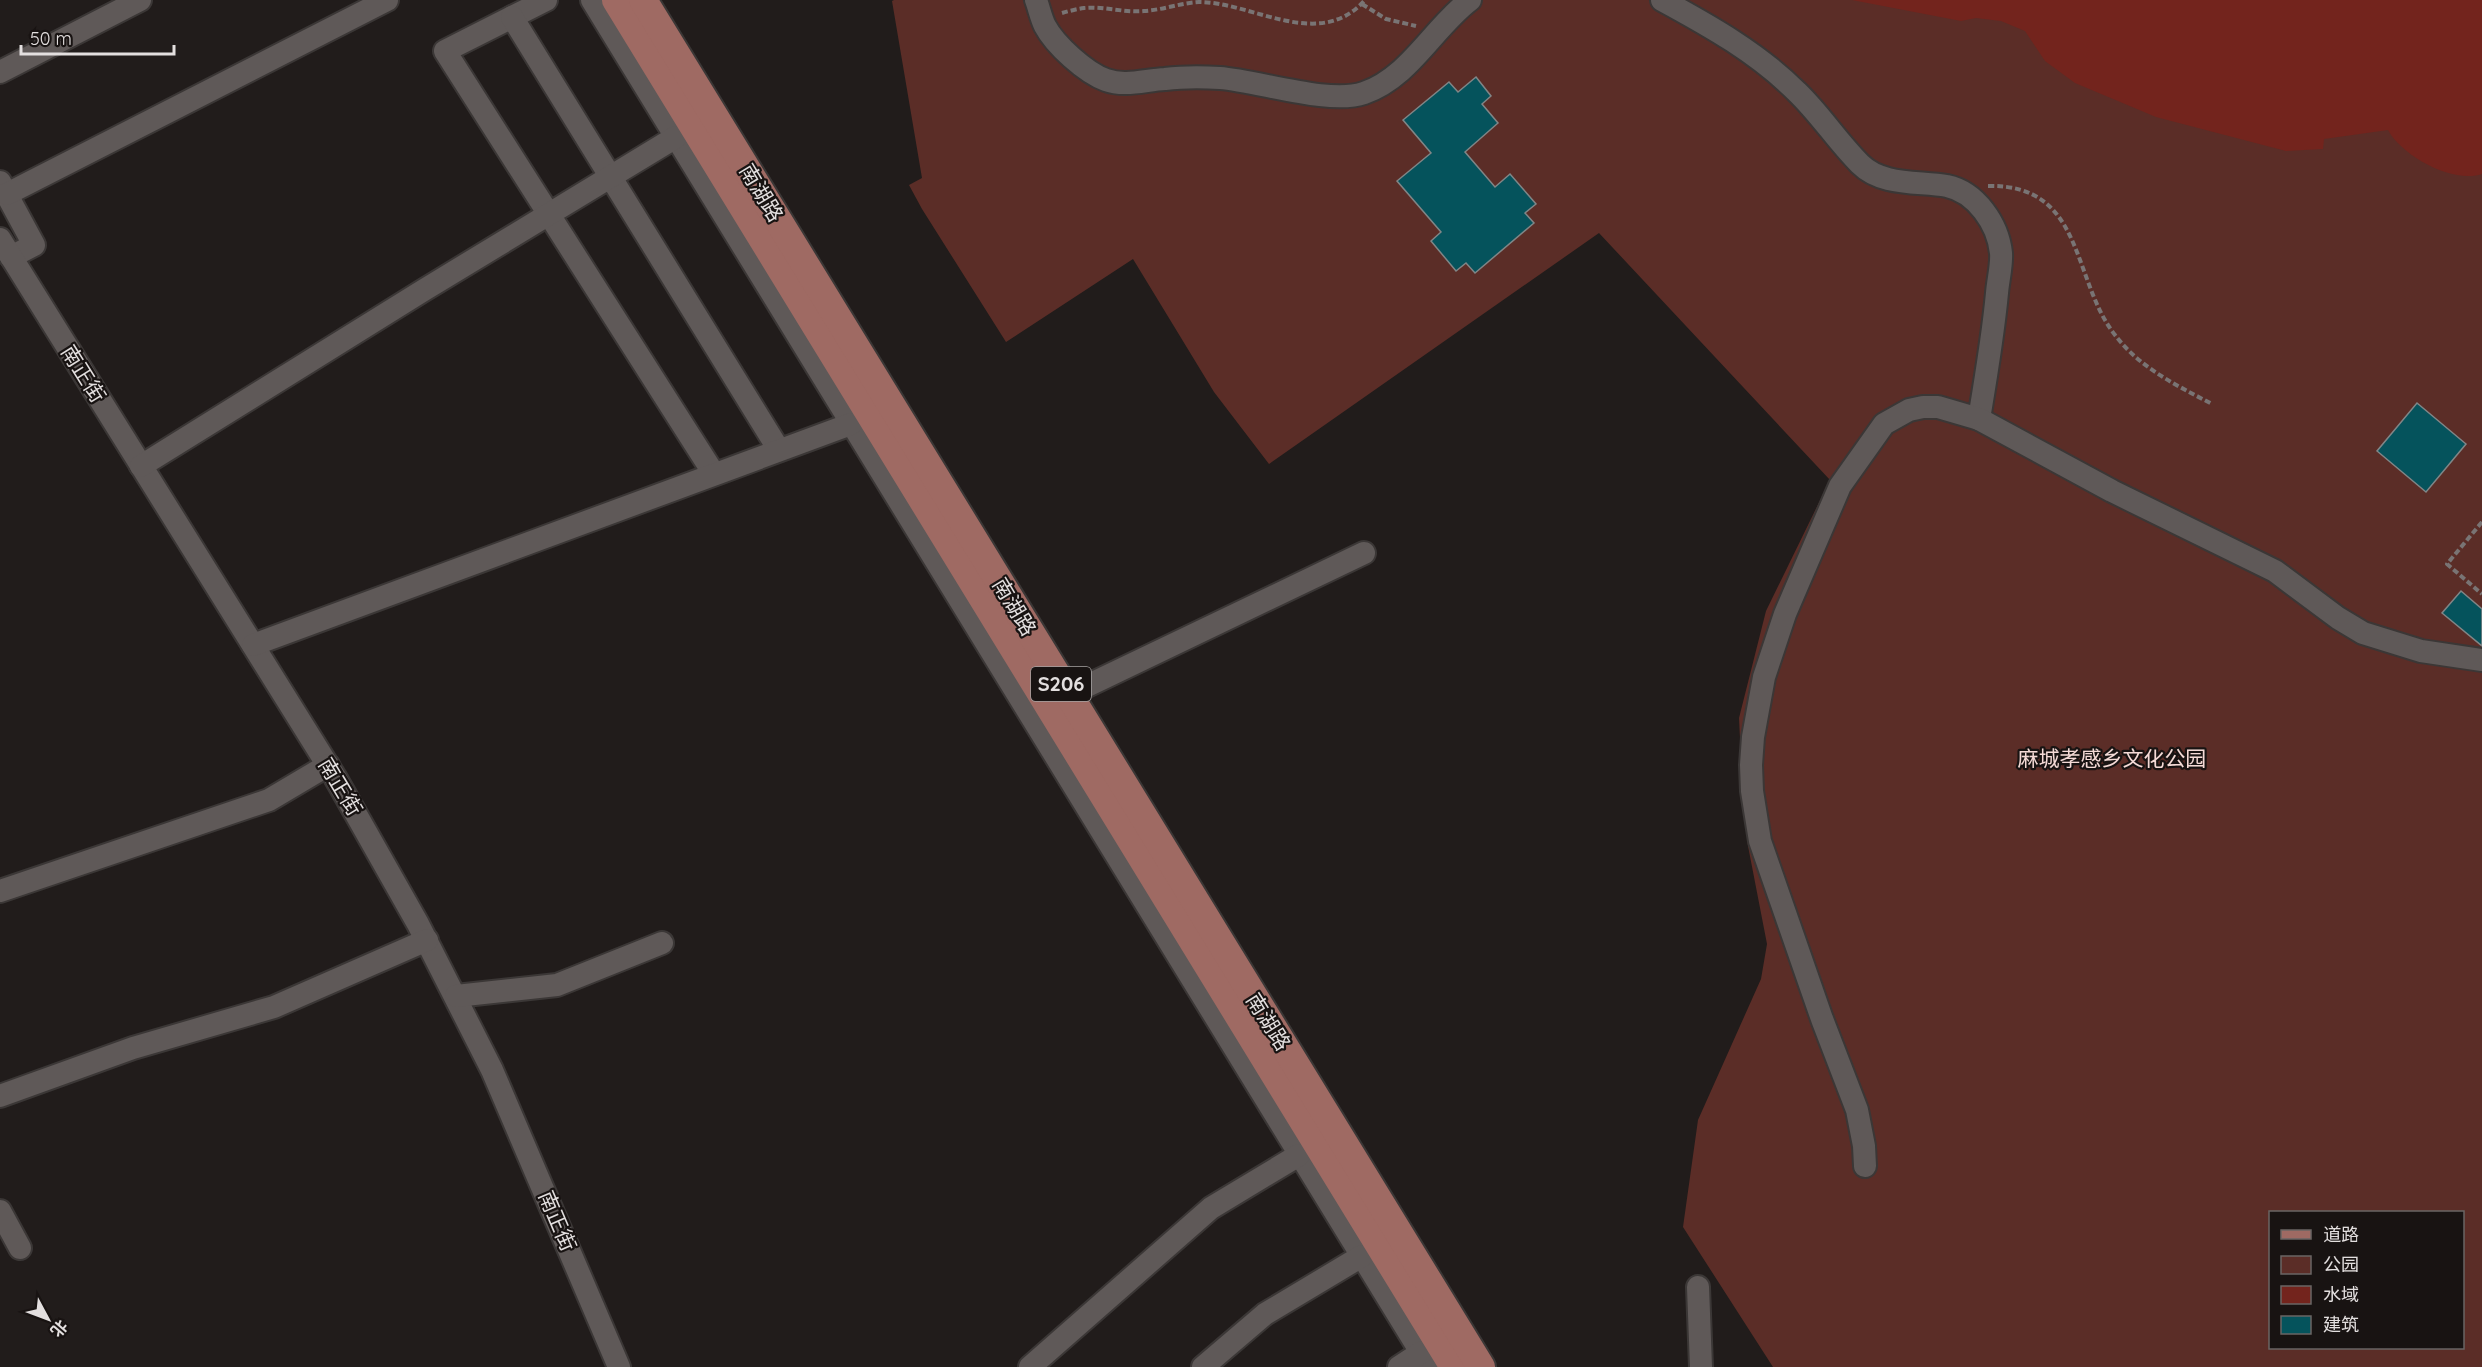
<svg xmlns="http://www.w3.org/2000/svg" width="2482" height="1367" viewBox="0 0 2482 1367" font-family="Quicksand,'Noto Sans SC',sans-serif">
<rect width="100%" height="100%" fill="#211c1b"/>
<path fill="#5b2d27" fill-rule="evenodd" d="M894 0H2482V1367H1773L1683 1227 1698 1120 1761 979 1767 944 1748 846 1743 800 1739 718 1766 611 1830 480 1599 233 1269 464 1214 392 1133 259 1006 342 922 209 909 185 922 178 892 1ZM2270 1212H2462V1348H2270Z"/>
<path fill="#73241d" d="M1852 0H2482V174C2453 184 2402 156 2388 130L2324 139 2323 149 2286 151 2156 117 2075 83 2045 61 2025 31 2001 21 1976 18 1961 21Z"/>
<g fill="#05535c" stroke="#808687" stroke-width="1.5">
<polygon points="1476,77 1491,96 1482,104 1498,123 1465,152 1495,187 1510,174 1536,204 1525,213 1534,223 1475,273 1466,263 1456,271 1431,241 1441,232 1397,181 1431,153 1403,120 1449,82 1458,92"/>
<polygon points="2417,403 2466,444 2426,492 2377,451"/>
<polygon points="2461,591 2482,609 2482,646 2442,613"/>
</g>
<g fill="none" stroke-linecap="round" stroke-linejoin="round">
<defs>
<g id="minor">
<polyline points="546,0 445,51 714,474"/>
<polyline points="592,0 1430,1367"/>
<path d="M1036 0C1039 8 1041 18 1045 26 1055 45 1086 73 1106 80 1125 87 1145 80 1165 79 1182 77 1202 77 1220 78 1259 81 1329 105 1364 93 1410 77 1433 28 1470 0"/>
<path d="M1662 0C1710 26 1758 53 1797 92 1820 114 1837 141 1860 164 1882 186 1918 181 1947 186 1976 192 1998 224 2001 253 2002 265 1998 280 1997 293 1993 336 1986 377 1979 419"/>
<polyline points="512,17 779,450"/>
<polyline points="0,72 140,0"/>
<polyline points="0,182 34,245 11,257"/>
<polyline points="7,194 387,0"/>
<polyline points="0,239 335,777 418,924 492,1070 619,1367"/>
<polyline points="141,466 424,290 676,137"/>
<polyline points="253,645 851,424"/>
<polyline points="1068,695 1364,553"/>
<polyline points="0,891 269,800 328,765"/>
<polyline points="456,996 557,985 662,943"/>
<polyline points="0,1096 133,1048 274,1007 427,940"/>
<polyline points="1865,1166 1864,1146 1857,1110 1822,1019 1760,841 1752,791 1751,765 1753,737 1764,677 1785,614 1840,486 1884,424 1909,410 1923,407 1938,407 1979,419 2112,491 2275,571 2338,618 2363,633 2421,651 2482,660"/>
<polyline points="0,1211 20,1248"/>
<polyline points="1698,1287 1701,1367"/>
<polyline points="1030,1367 1211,1208 1299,1155"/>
<polyline points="1203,1367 1265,1314 1362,1256"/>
<polyline points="1399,1367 1422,1352"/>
</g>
<g id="major">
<polyline points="616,0 1454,1367"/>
<polyline points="643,0 1481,1367"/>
</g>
</defs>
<use href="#minor" stroke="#3b3736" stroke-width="26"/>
<use href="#major" stroke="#3b3736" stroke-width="32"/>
<g stroke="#797474" stroke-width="4" stroke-dasharray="6 3" stroke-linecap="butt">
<polyline points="1362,4 1386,19 1416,26"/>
<path d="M1062 13C1069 11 1077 9 1084 8 1104 6 1124 13 1144 11 1162 10 1181 3 1199 2 1253 2 1319 52 1365 0"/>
<path d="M1988 186C2085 184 2071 279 2115 335 2140 368 2176 385 2212 404"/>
<polyline points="2482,522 2447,564 2482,594"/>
</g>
<use href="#minor" stroke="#5f5958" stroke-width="22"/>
<use href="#major" stroke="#9f6a63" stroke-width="28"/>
</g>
<g text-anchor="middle" stroke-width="4.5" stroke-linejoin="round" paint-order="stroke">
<rect fill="#181312" stroke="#a6a2a2" stroke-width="1.5" x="1031" y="667" width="60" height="34" rx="4.5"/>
<g font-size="20" font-weight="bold" fill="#e3dfdf">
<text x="1061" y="691">S206</text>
</g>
<g font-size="21" fill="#e3dfdf" stroke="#181312">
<text transform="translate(761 193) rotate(59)" y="7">南湖路</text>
<text transform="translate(83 374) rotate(58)" y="7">南正街</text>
<text transform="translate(1014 607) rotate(59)" y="7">南湖路</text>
<text transform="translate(340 787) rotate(59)" y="7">南正街</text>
<text transform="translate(1268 1022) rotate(58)" y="7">南湖路</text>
<text transform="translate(557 1221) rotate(67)" y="7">南正街</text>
</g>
<g font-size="21" fill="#f4dad6" stroke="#181312">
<text x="2112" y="766">麻城孝感乡文化公园</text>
</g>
</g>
<rect x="2269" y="1211" width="195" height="138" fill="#181312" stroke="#696564" stroke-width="1.5"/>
<rect x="2281" y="1230" width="30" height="9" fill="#9f6a63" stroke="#696564" stroke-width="1.5"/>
<text x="2323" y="1241" font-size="18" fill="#e3dfdf">道路</text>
<rect x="2281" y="1256" width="30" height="18" fill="#5b2d27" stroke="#696564" stroke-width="1.5"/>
<text x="2323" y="1271" font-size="18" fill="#e3dfdf">公园</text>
<rect x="2281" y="1286" width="30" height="18" fill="#73241d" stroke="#696564" stroke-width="1.5"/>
<text x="2323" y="1301" font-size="18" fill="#e3dfdf">水域</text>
<rect x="2281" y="1316" width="30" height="18" fill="#05535c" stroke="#696564" stroke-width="1.5"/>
<text x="2323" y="1331" font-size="18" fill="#e3dfdf">建筑</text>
<g transform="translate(48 1319) rotate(131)" stroke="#181312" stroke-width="4.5" paint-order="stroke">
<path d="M0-4.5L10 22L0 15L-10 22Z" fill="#e3dfdf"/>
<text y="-9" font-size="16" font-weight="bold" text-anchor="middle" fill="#e3dfdf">北</text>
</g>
<path d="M21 45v9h153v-9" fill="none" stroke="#e3dfdf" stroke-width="3"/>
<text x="30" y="45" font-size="18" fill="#e3dfdf" stroke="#181312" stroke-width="4.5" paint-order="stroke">50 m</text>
</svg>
